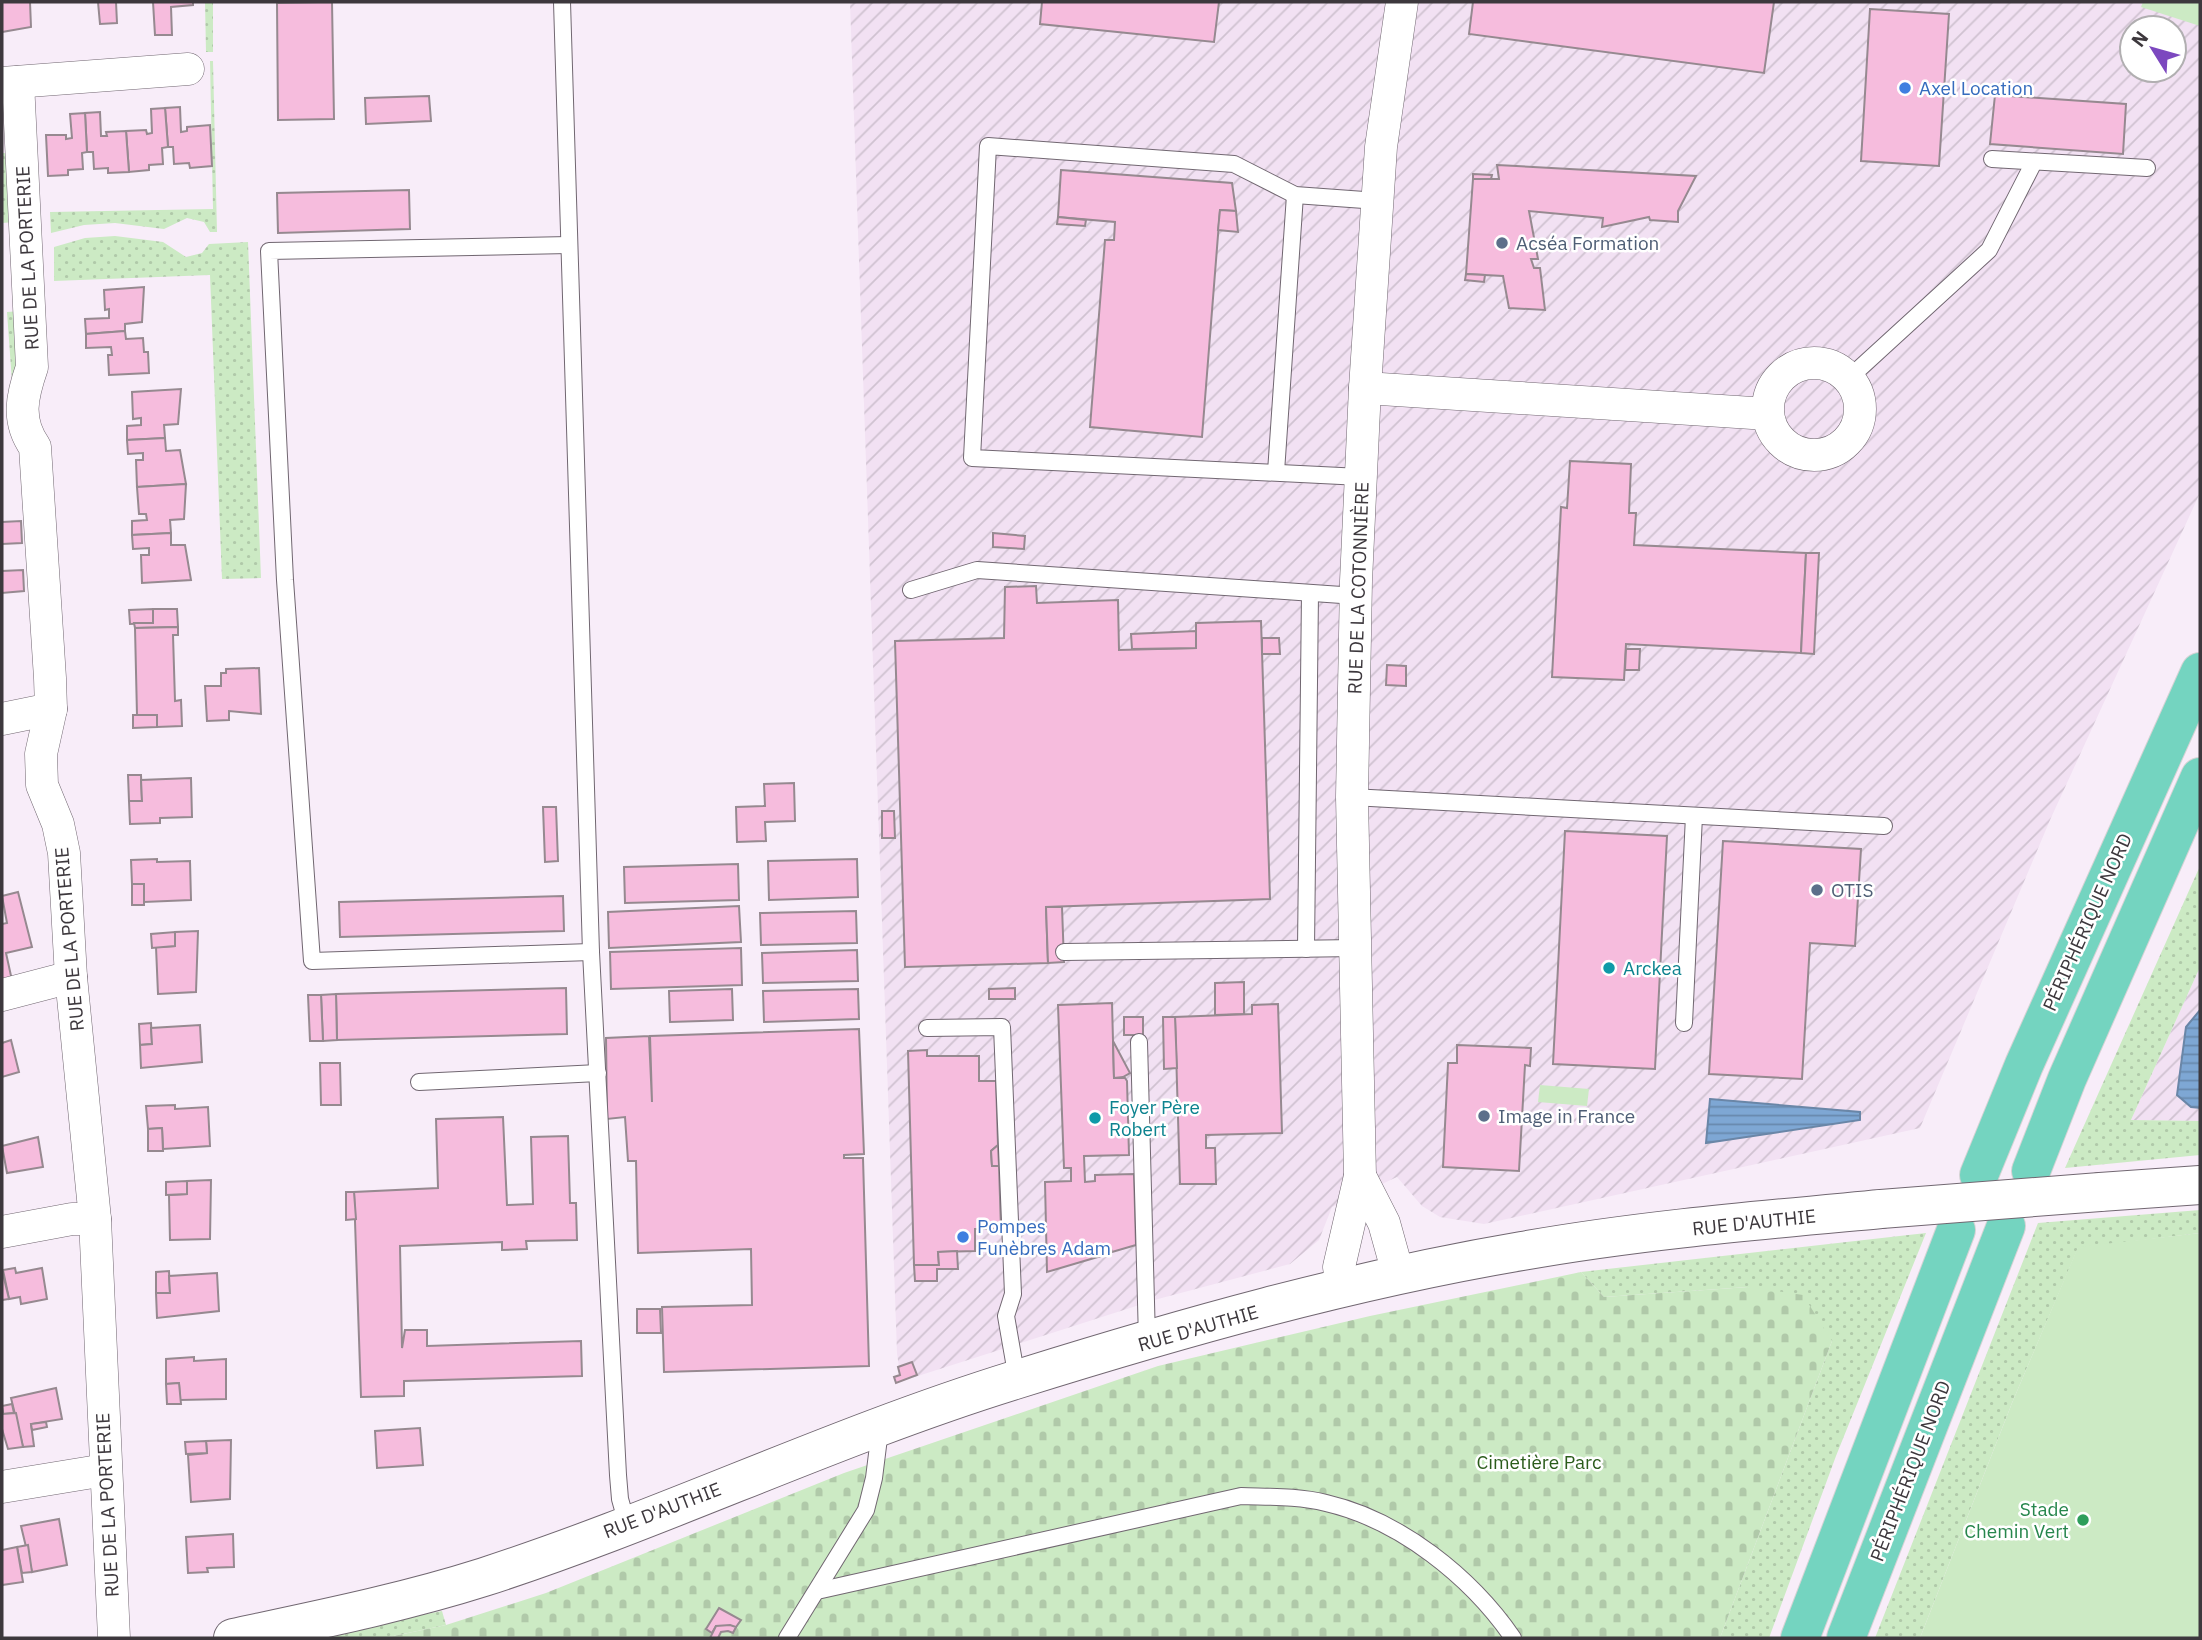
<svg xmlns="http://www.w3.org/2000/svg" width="2202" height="1640" viewBox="0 0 2202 1640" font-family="'IBM Plex Sans',sans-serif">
<defs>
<pattern id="industrial-furrows" width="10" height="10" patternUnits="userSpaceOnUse" patternTransform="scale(1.75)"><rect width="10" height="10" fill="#f2e1f3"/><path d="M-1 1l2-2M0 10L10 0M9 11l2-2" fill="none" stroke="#d0c2d1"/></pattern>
<pattern id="grass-dots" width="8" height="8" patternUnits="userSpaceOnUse" patternTransform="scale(1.75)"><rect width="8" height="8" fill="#cceac4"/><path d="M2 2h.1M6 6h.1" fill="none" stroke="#b0c9a9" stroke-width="1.8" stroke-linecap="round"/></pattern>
<pattern id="cemetery-stones" width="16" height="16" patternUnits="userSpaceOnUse" patternTransform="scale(1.75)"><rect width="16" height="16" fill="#cceac4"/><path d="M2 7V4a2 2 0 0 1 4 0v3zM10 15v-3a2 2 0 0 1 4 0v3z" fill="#b0c9a9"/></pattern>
<pattern id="water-rules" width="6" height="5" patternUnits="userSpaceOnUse" patternTransform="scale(1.75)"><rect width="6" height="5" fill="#7ea7d4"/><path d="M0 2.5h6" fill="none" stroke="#6889ad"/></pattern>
</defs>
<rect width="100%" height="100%" fill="#f8edf9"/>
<g fill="url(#industrial-furrows)" fill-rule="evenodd">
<path d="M850 2H2200V493L2050 820 1920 1128 1484 1224 1440 1217 1422 1206 1397 1177 1332 1207 1319 1240 1290 1264 1158 1299 896 1383 894 1377 900 1375 897 1353ZM2132 28H2174V70H2132Z"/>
<polygon points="2200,967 2200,1121 2131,1120"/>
</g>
<g fill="url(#grass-dots)">
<polygon points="205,2 213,2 213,52 206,52"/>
<polygon points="210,61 213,61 217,232 210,232 204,222 187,218 164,229 115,223 84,225 51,233 50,212 213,209"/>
<polygon points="2,153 10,153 15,222 2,223"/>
<polygon points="115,236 163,242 186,257 202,253 209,244 248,242 261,578 222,579 210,275 54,281 54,247 85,238"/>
<polygon points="21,311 24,361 12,382 7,312"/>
<polygon points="2200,866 2200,967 2131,1120 2200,1121 2200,1155 2065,1168"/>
<polygon points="2200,1210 2200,1233 2078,1248 2012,1403 1920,1638 1875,1638 2038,1223"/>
<polygon points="1926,1233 1836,1456 1769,1638 1720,1638 1832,1341 1748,1287 1604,1297 1581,1272"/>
<polygon points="442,1611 446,1625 384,1638 298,1638"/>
</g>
<polygon fill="url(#cemetery-stones)" points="1581,1272 1604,1297 1748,1287 1803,1295 1832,1341 1720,1638 384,1638 446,1625 546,1593 844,1473 1158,1366 1370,1316"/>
<g fill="#cceac4">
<polygon points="2143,2 2200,2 2200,26 2141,7"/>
<polygon points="1540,1085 1589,1089 1587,1106 1538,1102"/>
<polygon points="2200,1233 2200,1638 1920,1638 2012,1403 2078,1247"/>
</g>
<g fill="url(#water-rules)" stroke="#6a86a7" stroke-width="2">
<polygon points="2200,1010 2200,1108 2191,1107 2177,1095 2186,1027"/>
<polygon points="1710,1099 1860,1112 1860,1120 1706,1143"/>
</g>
<g fill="#f6bcdd" stroke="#968990" stroke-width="2">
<polygon points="2,2 30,2 31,27 2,32"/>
<polygon points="98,2 116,2 117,23 100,24"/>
<polygon points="153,2 193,2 193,5 171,7 172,35 155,35"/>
<polygon points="332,2 334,119 278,120 277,3"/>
<polygon points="1042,2 1219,2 1214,42 1040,24"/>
<polygon points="1473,2 1774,2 1764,73 1469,34"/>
<polygon points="1870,9 1949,14 1939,166 1861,161"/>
<polygon points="1995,95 2126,104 2123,154 1990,144"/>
<polygon points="429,96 431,121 366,124 365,98"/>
<polygon points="180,107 181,132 187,131 187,127 210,125 212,166 190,168 189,163 174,164 173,147 168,147 165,108"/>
<polygon points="165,108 168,147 162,148 163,164 149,165 149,170 129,172 126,131 146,130 147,134 152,133 151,109"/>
<polygon points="100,112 101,136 107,136 106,132 126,131 129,172 108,173 108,168 94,169 93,152 87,152 85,113"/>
<polygon points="85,113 87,152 82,153 83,169 68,170 68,175 48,176 46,135 66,135 66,139 72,138 70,114"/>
<polygon points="1497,165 1696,176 1678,211 1678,222 1650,220 1649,217 1602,227 1603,218 1529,211 1538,259 1531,259 1534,268 1540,268 1545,310 1509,308 1503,276 1466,274 1473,179 1499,179"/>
<polygon points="1061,170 1232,183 1236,211 1220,210 1202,437 1090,427 1105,240 1114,240 1115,222 1058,217"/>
<polygon points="1473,174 1492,175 1491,179 1473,179"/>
<polygon points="409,190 410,229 278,233 277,193"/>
<polygon points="1220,210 1236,211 1238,232 1218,230"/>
<polygon points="1058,217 1086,220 1085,226 1057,224"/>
<polygon points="1466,274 1485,275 1484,282 1465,280"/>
<polygon points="144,287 142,322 125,324 125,331 86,334 85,319 109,318 109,309 105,310 104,290"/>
<polygon points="125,331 126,339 143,338 144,352 148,352 149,373 109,375 108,355 112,355 111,347 86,348 86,334"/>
<polygon points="181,389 178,424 164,425 165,438 127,440 127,426 141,425 141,418 133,419 132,392"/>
<polygon points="165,438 166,451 180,450 186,484 137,487 136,460 143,460 143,453 128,454 127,440"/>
<polygon points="1570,461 1631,464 1629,513 1636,513 1634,545 1806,553 1801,653 1626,644 1624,680 1552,677 1561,507 1567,508"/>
<polygon points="186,484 184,519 170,520 171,533 132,535 132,521 147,520 146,514 139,514 137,487"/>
<polygon points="21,521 22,543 2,544 2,522"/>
<polygon points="171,533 171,545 185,545 191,580 142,583 141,555 149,555 149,548 133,549 132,535"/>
<polygon points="993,533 1025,536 1024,549 993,547"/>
<polygon points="1806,553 1819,553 1814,654 1801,653"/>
<polygon points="23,570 24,591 2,593 2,571"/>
<polygon points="1036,586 1037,603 1118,600 1119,650 1196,648 1196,623 1261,621 1270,899 1046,907 1048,963 905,967 895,641 1004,638 1005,587"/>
<polygon points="153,609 153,623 130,624 129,610"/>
<polygon points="153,609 177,609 178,627 135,628 134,623 153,623"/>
<polygon points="178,627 178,635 173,635 175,701 181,700 182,726 157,727 157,715 137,715 135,628"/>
<polygon points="1196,631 1196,648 1132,649 1131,634"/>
<polygon points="1262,638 1279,638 1280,654 1262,654"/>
<polygon points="1626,649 1640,649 1639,670 1625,670"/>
<polygon points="1387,665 1406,666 1406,686 1386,685"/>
<polygon points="259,668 261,714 229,711 229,720 207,721 205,686 221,686 221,673 226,673 226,669"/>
<polygon points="133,715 157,715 157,727 133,728"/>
<polygon points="128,775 141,775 142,801 129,801"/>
<polygon points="191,778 192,817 160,818 160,823 130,824 129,801 142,801 141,780"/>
<polygon points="794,783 795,821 765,822 766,841 737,842 736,807 765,806 764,784"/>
<polygon points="543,807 556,807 558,861 545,862"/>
<polygon points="882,811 894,811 895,838 882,838"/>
<polygon points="1565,831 1667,836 1655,1069 1553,1064"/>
<polygon points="1723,841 1861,849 1855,946 1810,943 1802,1079 1709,1074"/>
<polygon points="157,859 157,862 190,861 191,900 144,902 144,884 132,884 131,860"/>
<polygon points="857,859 858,897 769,900 768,861"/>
<polygon points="738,864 739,900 625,903 624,867"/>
<rect x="132" y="884" width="12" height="21"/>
<polygon points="18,892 32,947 6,953 13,985 2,988 2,924 7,923 2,896"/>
<polygon points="563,896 564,931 340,937 339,902"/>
<polygon points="739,906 741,942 609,948 608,912"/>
<polygon points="1046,907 1062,907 1064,962 1048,963"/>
<polygon points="856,911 857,943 761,945 760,913"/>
<polygon points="198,931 196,992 158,994 156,947 175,946 175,932"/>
<polygon points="175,932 175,946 152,948 151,934"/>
<polygon points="741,948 742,985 611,989 610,952"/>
<polygon points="857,950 858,981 763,983 762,953"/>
<polygon points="1244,982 1244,1014 1215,1015 1215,983"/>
<polygon points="566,988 567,1034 337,1040 336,994"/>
<polygon points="1015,988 1015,999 989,999 989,989"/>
<polygon points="732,989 733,1020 670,1022 669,991"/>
<polygon points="858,989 859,1019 764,1022 763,991"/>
<polygon points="336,994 337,1040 323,1041 321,995"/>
<polygon points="308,995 321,995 323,1041 310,1041"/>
<polygon points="1112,1003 1114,1078 1125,1078 1127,1081 1129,1155 1084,1156 1085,1182 1095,1181 1095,1175 1134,1174 1136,1245 1112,1252 1111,1249 1106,1251 1100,1253 1101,1256 1047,1272 1045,1182 1071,1181 1071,1168 1064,1168 1058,1005"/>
<polygon points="1278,1004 1282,1133 1206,1135 1206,1148 1215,1148 1216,1184 1180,1184 1175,1017 1252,1014 1252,1005"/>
<rect x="1124" y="1017" width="19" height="18"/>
<polygon points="1163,1017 1175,1017 1177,1068 1164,1069"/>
<polygon points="151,1023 152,1044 140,1045 139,1024"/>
<polygon points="200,1025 202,1062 141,1068 140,1045 152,1044 151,1028"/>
<polygon points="859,1029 864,1154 844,1155 844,1158 863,1158 869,1366 664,1372 662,1307 752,1305 751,1249 638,1253 636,1161 628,1161 625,1117 607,1119 606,1038 649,1036 652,1102 650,1036"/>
<polygon points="11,1040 19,1072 2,1077 2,1043"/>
<polygon points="1113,1041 1130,1073 1123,1077 1114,1078"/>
<polygon points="1457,1045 1531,1048 1530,1066 1525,1065 1519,1171 1443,1167 1448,1063 1457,1063"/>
<polygon points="927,1050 927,1056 979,1056 979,1081 996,1081 998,1145 991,1151 992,1166 999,1166 1001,1229 975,1229 975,1251 938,1252 939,1265 914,1265 908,1051"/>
<polygon points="320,1063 340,1063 341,1105 321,1105"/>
<polygon points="175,1105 175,1109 208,1107 210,1146 163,1149 162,1128 148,1129 146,1106"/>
<polygon points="503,1117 507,1205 533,1204 531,1137 568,1136 570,1203 576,1203 577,1240 526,1241 527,1249 502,1250 502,1242 400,1246 402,1348 405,1330 427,1330 427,1346 581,1341 582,1376 404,1381 404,1396 361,1397 354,1192 438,1188 436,1119"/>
<polygon points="162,1128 163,1151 148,1151 148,1129"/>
<polygon points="38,1137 43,1167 7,1173 2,1146"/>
<polygon points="998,1145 999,1166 992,1166 991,1151"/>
<polygon points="211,1180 210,1239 170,1240 169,1195 187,1194 187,1181"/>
<polygon points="187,1181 187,1194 166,1195 166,1182"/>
<polygon points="346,1192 354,1192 356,1219 346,1220"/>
<polygon points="957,1251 958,1269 937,1269 937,1281 915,1281 914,1265 939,1265 938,1252"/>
<polygon points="15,1268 16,1273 42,1268 47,1299 21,1304 20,1297 9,1299 3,1270"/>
<polygon points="2,1270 9,1299 2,1300"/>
<polygon points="169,1271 170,1293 156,1293 156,1272"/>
<polygon points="217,1273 219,1311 157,1318 156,1293 170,1293 169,1276"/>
<polygon points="637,1309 660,1309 661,1333 637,1333"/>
<polygon points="194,1357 194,1361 226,1359 226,1399 180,1400 179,1383 166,1384 166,1359"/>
<polygon points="912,1362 917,1375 896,1383 894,1377 900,1375 898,1367"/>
<polygon points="179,1383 181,1404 167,1404 166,1384"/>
<polygon points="56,1388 62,1419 31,1424 34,1446 23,1447 11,1398"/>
<polygon points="12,1404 14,1413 3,1414 2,1406"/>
<polygon points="2,1408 3,1414 16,1413 23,1447 8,1449 2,1429"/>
<polygon points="46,1422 47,1427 32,1430 31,1424"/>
<polygon points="420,1428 423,1465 377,1468 375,1431"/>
<polygon points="231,1440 230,1499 191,1502 188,1455 207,1453 206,1441"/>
<polygon points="206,1441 207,1453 186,1454 185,1442"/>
<polygon points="59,1519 67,1565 32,1572 21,1526"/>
<polygon points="233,1534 234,1567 207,1568 208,1572 188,1573 186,1537"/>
<polygon points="28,1545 32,1572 22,1573 17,1547"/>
<polygon points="17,1547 23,1582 2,1585 2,1550"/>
<polygon points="719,1608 741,1620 736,1627 716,1626 712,1633 706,1629"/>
<polygon points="730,1625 736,1627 733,1633 728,1631 721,1632 718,1638 710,1638 716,1626"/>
</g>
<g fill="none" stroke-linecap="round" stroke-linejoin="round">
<defs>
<g id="service">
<polyline points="562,2 591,952 618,1475 620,1499 627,1524"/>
<polyline points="1992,159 2147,168"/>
<polyline points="569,245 269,251 285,580 312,961 591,952"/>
<polyline points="1848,379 1989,250 2034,162"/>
<polyline points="1276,472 1295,195"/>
<polyline points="1361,477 972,458 988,146 1234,164 1295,195 1378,201"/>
<polyline points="911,590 977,570 1356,596"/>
<polyline points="1352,797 1884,826"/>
<polyline points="1306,949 1310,593"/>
<polyline points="1064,952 1356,948"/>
<polyline points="1684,1023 1694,816"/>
<polyline points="927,1028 1002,1027 1013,1294 1006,1316 1017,1379"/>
<polyline points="1139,1042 1147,1339"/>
<polyline points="419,1082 598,1073"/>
<path d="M817 1591 1241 1496C1269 1497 1298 1496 1326 1503 1400 1520 1471 1577 1513 1638"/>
<polyline points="787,1638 866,1510 874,1478 880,1430"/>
</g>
<g id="minor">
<path d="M18 82 32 367C22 396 16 420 35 447L50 678 51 709 41 754 42 785 58 824 64 853 71 977 95 1219 114 1638"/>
<polyline points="2,83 188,69"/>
<circle cx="1814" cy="409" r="46"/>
<polyline points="1365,388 1768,414"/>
<polyline points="2,719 51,709"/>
<polyline points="2,995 71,977"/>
<polyline points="1360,1176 1384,1223 1399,1277"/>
<polyline points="2,1232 72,1219 95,1219"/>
<polyline points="1342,1288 1339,1267 1360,1176 1352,797 1356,581 1365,388 1381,147 1402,2"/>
<polyline points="2,1487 105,1470"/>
</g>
<g id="tertiary">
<polyline points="2100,1192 2200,1185"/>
<path d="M233 1638C317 1620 402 1603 484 1577 663 1519 834 1436 1015 1380 1181 1328 1351 1280 1522 1251 1640 1230 1762 1220 1881 1209"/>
</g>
<g id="trunk">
<polyline points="2031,1171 2067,1079 2200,777"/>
<polyline points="1979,1175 2024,1065 2200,672"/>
<polyline points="1800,1638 1956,1230"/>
<polyline points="1846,1638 2006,1226"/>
</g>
</defs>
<use href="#service" stroke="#716771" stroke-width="18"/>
<use href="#minor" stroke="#716771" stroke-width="33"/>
<use href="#tertiary" stroke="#716771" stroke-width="40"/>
<use href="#trunk" stroke="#d4d3d4" stroke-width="40"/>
<use href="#service" stroke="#fff" stroke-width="16"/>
<use href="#minor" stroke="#fff" stroke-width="32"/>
<use href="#tertiary" stroke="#fff" stroke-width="38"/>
<use href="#trunk" stroke="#74d4c0" stroke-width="38"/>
<defs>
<polyline id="tertiary-bridge" points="1881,1209 2100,1192"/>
</defs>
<use href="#tertiary-bridge" stroke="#716771" stroke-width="40" stroke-linecap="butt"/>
<use href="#tertiary-bridge" stroke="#fff" stroke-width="38"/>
</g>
<g fill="#3f7fe0" stroke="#fff" stroke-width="2.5">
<circle cx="1905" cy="88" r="7"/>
<circle cx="963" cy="1237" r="7"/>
</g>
<g fill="#5c6f8a" stroke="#fff" stroke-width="2.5">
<circle cx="1502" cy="243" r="7"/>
<circle cx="1817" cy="890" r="7"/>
<circle cx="1484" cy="1116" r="7"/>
</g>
<g fill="#0f9aa8" stroke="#fff" stroke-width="2.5">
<circle cx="1609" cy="968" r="7"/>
<circle cx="1095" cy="1118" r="7"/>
</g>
<circle fill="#2e9e5b" stroke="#fff" stroke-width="2.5" cx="2083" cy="1520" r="7"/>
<g text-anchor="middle" stroke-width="5" stroke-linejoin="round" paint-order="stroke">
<g font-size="19" fill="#366cbe" stroke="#fff" text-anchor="start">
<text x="1919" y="95">Axel Location</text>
<text x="977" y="1233">Pompes<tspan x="977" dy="22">Funèbres Adam</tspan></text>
</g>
<g font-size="19" fill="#4e5e75" stroke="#fff" text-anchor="start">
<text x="1516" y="250">Acséa Formation</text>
<text x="1831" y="897">OTIS</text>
<text x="1498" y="1123">Image in France</text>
</g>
<g font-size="19" fill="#3d383d" stroke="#fff">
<text transform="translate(27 258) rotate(-93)" y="7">RUE DE LA PORTERIE</text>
<text transform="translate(1358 588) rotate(-88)" y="7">RUE DE LA COTONNIÈRE</text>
<text transform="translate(2087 922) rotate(-66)" y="7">PÉRIPHÉRIQUE NORD</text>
<text transform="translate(69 939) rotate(-95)" y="7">RUE DE LA PORTERIE</text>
<text transform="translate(1754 1222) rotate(-6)" y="7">RUE D'AUTHIE</text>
<text transform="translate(1198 1328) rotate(-16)" y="7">RUE D'AUTHIE</text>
<text transform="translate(1910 1471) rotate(-69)" y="7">PÉRIPHÉRIQUE NORD</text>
<text transform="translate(107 1505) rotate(-93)" y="7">RUE DE LA PORTERIE</text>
<text transform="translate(662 1510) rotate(-21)" y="7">RUE D'AUTHIE</text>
</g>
<g font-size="19" fill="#0d838f" stroke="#fff" text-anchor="start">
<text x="1623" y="975">Arckea</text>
<text x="1109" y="1114">Foyer Père<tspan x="1109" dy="22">Robert</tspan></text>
</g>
<g font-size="19" fill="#2b5c1b" stroke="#fff">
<text x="1539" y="1469">Cimetière Parc</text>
</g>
<g font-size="19" fill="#27864d" stroke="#fff" text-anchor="end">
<text x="2069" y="1516">Stade<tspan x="2069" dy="22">Chemin Vert</tspan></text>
</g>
</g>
<rect width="2202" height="1640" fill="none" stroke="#3d383d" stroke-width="7"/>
<g transform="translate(2153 49) rotate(307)"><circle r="33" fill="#ffffff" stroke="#b1afb1" stroke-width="2"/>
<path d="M0-5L12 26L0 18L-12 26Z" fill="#7c48bf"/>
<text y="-10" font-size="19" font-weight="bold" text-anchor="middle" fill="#3d383d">N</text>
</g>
</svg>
